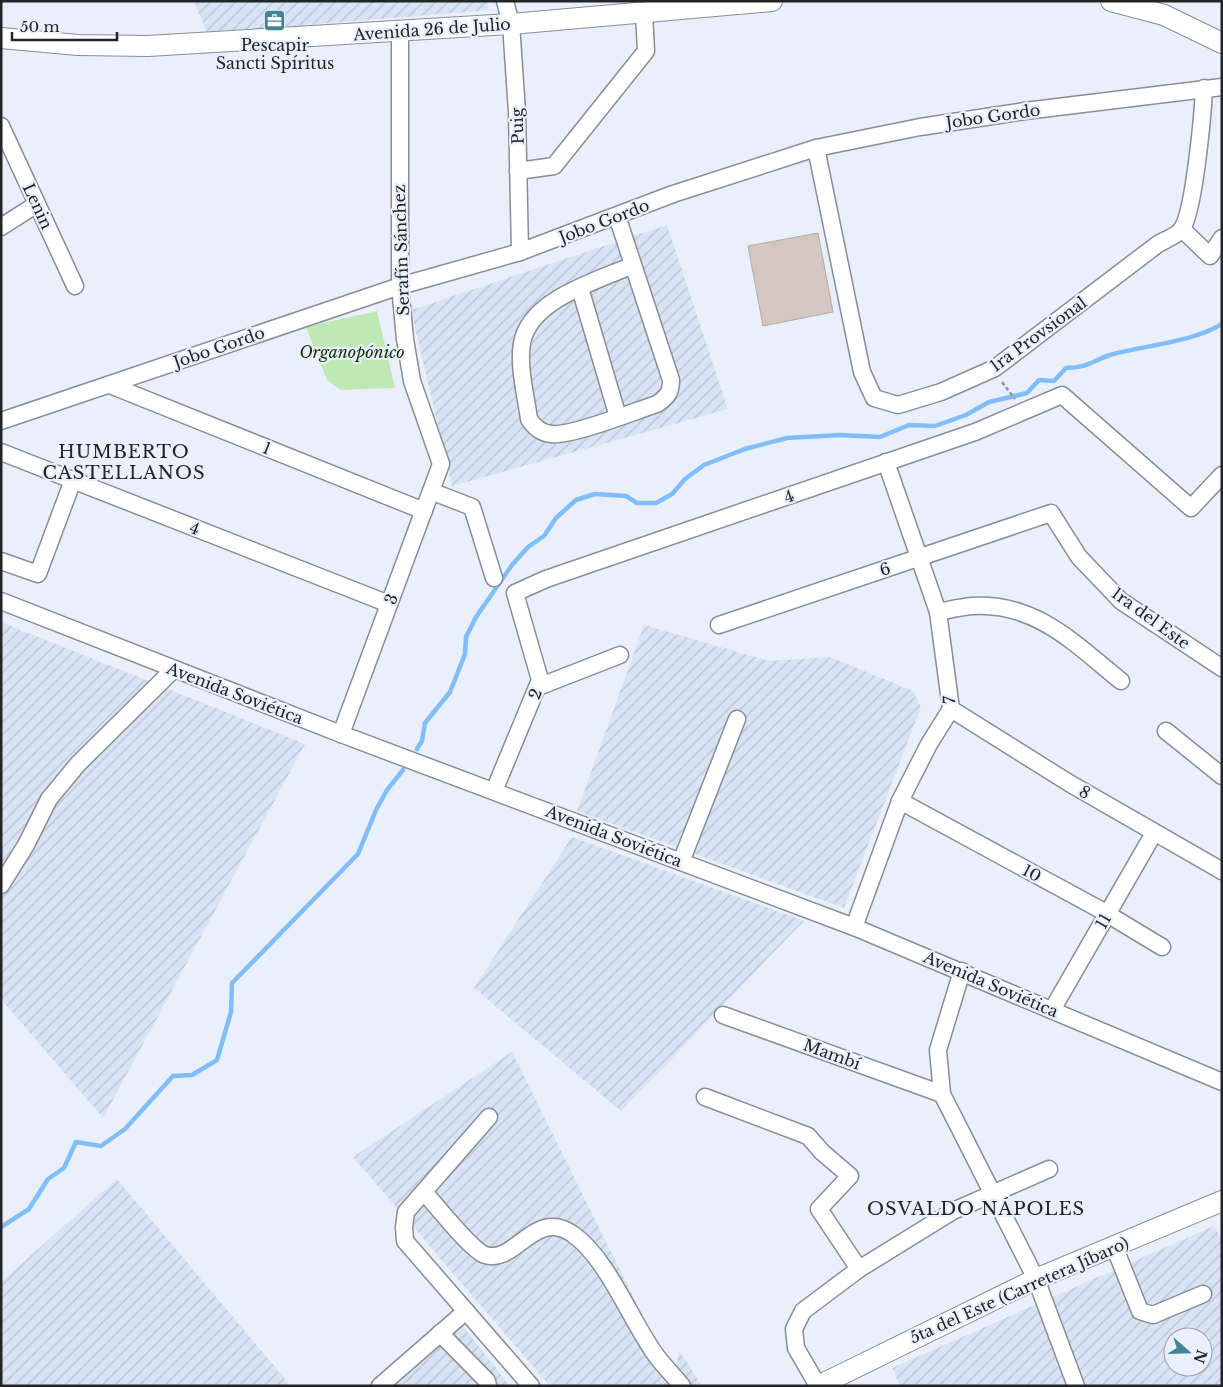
<svg xmlns="http://www.w3.org/2000/svg" width="1223" height="1387" viewBox="0 0 1223 1387" font-family="'Libre Baskerville',serif">
<defs>
<pattern id="industrial-furrows" width="10" height="10" patternUnits="userSpaceOnUse" patternTransform="scale(1.25)"><rect width="10" height="10" fill="#d8e3f4"/><path d="M-1 1l2-2M0 10L10 0M9 11l2-2" fill="none" stroke="#b9c3d1"/></pattern>
</defs>
<rect width="100%" height="100%" fill="#eaf0fb"/>
<g fill="url(#industrial-furrows)" fill-rule="evenodd">
<polygon points="194,1 487,1 489,10 207,33"/>
<polygon points="667,225 728,409 452,486 411,310"/>
<polygon points="1,622 305,744 103,1118 1,999"/>
<polygon points="644,625 769,661 830,657 913,691 921,707 844,908 577,811"/>
<polygon points="572,837 804,921 621,1111 474,988"/>
<polygon points="512,1052 674,1379 679,1350 702,1386 550,1386 353,1157"/>
<polygon points="117,1179 291,1386 1,1386 1,1282"/>
<path d="M1214 1226 1222 1240V1386H900L892 1368ZM1173 1337H1203V1367H1173Z"/>
<polygon points="462,1325 510,1386 372,1386 405,1358"/>
</g>
<polygon fill="#bee9b4" points="377,311 395,388 341,390 327,380 306,327"/>
<g fill="none" stroke-linecap="round" stroke-linejoin="round">
<g stroke="#81bef9" stroke-width="4.5">
<path d="M417 749 422 741 425 723 450 692 465 654 466 637 476 617 512 565 528 547 544 536 556 518 576 500 595 494 626 496 637 503H656L672 494 685 479 704 465 745 449 787 438 840 435 880 437 909 425 935 426 966 415 989 402 1027 393 1039 380 1054 381 1066 368C1087 368 1092 361 1110 355 1145 345 1191 343 1222 324"/>
<polyline points="1,1227 29,1209 48,1179 64,1168 76,1142 101,1146 125,1129 173,1076 192,1075 217,1060 231,1012 232,983 358,854 376,810 387,790 403,770"/>
</g>
</g>
<polygon fill="#d4c7c2" stroke="#b6aaa5" points="818,233 833,312 763,326 748,246"/>
<g fill="none" stroke-linecap="round" stroke-linejoin="round">
<defs>
<g id="minor">
<polyline points="505,1 511,24 517,112 520,252"/>
<polyline points="1,126 75,286"/>
<path d="M816 148 862 372 874 398 898 405 941 392 995 368 1158 244C1165 240 1176 236 1181 230 1194 215 1203 112 1204 88"/>
<polyline points="518,171 554,166 646,51 644,12"/>
<path d="M617 216 671 380C671 393 667 397 657 404 635 411 570 437 551 434 542 433 534 427 529 419 526 396 518 367 522 343 530 299 597 281 633 265"/>
<polyline points="1,227 37,204"/>
<polyline points="1182,229 1210,256 1222,238"/>
<polyline points="580,288 618,417"/>
<polyline points="110,385 424,511"/>
<polyline points="1,421 400,286 520,252 673,194 816,148 920,127 1025,111 1222,87"/>
<polyline points="1,452 389,604"/>
<polyline points="433,492 472,507 494,578"/>
<polyline points="1,561 38,574 73,480"/>
<polyline points="1,601 341,734 854,927 1222,1082"/>
<path d="M938 612C949 610 960 607 972 606 1036 602 1075 644 1121 681"/>
<polyline points="719,625 1051,513 1079,557 1121,601 1222,668"/>
<polyline points="538,687 620,655"/>
<polyline points="951,709 1069,783 1222,871"/>
<polyline points="1166,731 1222,776"/>
<polyline points="341,734 441,464 412,381 405,339 400,286 400,30"/>
<polyline points="494,791 540,680 515,593 546,579 975,432 1062,395 1191,508 1222,475"/>
<polyline points="900,801 1099,909 1162,947"/>
<polyline points="681,862 737,719"/>
<polyline points="1,885 26,845 49,799 78,764 174,669"/>
<polyline points="854,927 900,801 929,744 951,709 938,612 886,462"/>
<polyline points="962,971 938,1050 942,1094 1036,1279 1076,1386"/>
<polyline points="1052,1010 1154,833"/>
<polyline points="723,1015 942,1094"/>
<polyline points="705,1097 808,1136 822,1152 850,1176 819,1209 859,1269"/>
<polyline points="489,1117 406,1212 404,1227 405,1241 531,1386"/>
<path d="M424 1192C436 1205 471 1250 485 1255 516 1265 535 1206 574 1235 608 1260 630 1319 655 1354 663 1365 673 1375 682 1386"/>
<polyline points="1114,1246 1140,1311 1153,1315 1203,1294"/>
<polyline points="440,1333 487,1381 488,1386"/>
<polyline points="380,1386 466,1311"/>
<polyline points="818,1386 796,1348 794,1329 803,1311 859,1269 953,1211 1049,1169"/>
</g>
<g id="major">
<polyline points="1111,1 1164,15 1222,43"/>
<polyline points="1,38 78,45 148,46 511,24 772,1"/>
<polyline points="818,1386 1036,1279 1222,1201"/>
</g>
</defs>
<use href="#minor" stroke="#888d97" stroke-width="19"/>
<use href="#major" stroke="#888d97" stroke-width="22"/>
<polyline stroke="#93979f" stroke-width="2.5" stroke-dasharray="4 2.5" stroke-linecap="butt" points="1002,382 1015,399"/>
<use href="#minor" stroke="#fff" stroke-width="16"/>
<use href="#major" stroke="#fff" stroke-width="20"/>
</g>
<defs>
<symbol id="office-square" viewBox="-11 -11 22 22"><rect x="-9" y="-9" width="18" height="18" rx="4" fill="#448298" stroke="#eaf0fb"/><path d="M-6-3h4V-5.5h4V-3h4V5H-6ZM-1-4.5V-3h2v-1.5ZM-6 0V1H6V0Z" fill="#fff"/></symbol>
</defs>
<g fill-rule="evenodd">
<use href="#office-square" x="262" y="8" width="25" height="25"/>
</g>
<g text-anchor="middle" stroke-width="4.5" stroke-linejoin="round" paint-order="stroke">
<g font-size="16" fill="#222428" stroke="#eaf0fb">
<text transform="translate(432 29) rotate(-4)" y="6">Avenida 26 de Julio</text>
<text transform="translate(993 116) rotate(-8)" y="6">Jobo Gordo</text>
<text transform="translate(517 126) rotate(-92)" y="6">Puig</text>
<text transform="translate(38 206) rotate(65)" y="6">Lenin</text>
<text transform="translate(604 221) rotate(-21)" y="6">Jobo Gordo</text>
<text transform="translate(401 250) rotate(-92)" y="6">Serafín Sánchez</text>
<text transform="translate(1038 334) rotate(-36)" y="6">1ra Provsional</text>
<text transform="translate(219 347) rotate(-19)" y="6">Jobo Gordo</text>
<text transform="translate(267 448) rotate(22)" y="6">1</text>
<text transform="translate(789 496) rotate(-19)" y="6">4</text>
<text transform="translate(195 528) rotate(21)" y="6">4</text>
<text transform="translate(885 569) rotate(-19)" y="6">6</text>
<text transform="translate(391 599) rotate(-69)" y="6">3</text>
<text transform="translate(1151 618) rotate(36)" y="6">1ra del Este</text>
<text transform="translate(235 693) rotate(21)" y="6">Avenida Soviética</text>
<text transform="translate(535 694) rotate(-68)" y="6">2</text>
<text transform="translate(949 700) rotate(-92)" y="6">7</text>
<text transform="translate(1085 792) rotate(30)" y="6">8</text>
<text transform="translate(614 836) rotate(21)" y="6">Avenida Soviética</text>
<text transform="translate(1032 873) rotate(28)" y="6">10</text>
<text transform="translate(1103 921) rotate(-60)" y="6">11</text>
<text transform="translate(991 984) rotate(23)" y="6">Avenida Soviética</text>
<text transform="translate(832 1054) rotate(20)" y="6">Mambí</text>
<text transform="translate(1019 1290) rotate(-24)" y="6">5ta del Este (Carretera Jíbaro)</text>
</g>
<g font-size="16" fill="#222428" stroke="#eaf0fb">
<text x="275" y="51">Pescapir<tspan x="275" dy="18">Sancti Spíritus</tspan></text>
</g>
<g font-size="16" font-style="italic" fill="#0f3306" stroke="#eaf0fb">
<text x="352" y="358">Organopónico</text>
</g>
<g font-size="18" letter-spacing="1" fill="#222428" stroke="#eaf0fb">
<text x="124" y="458">HUMBERTO<tspan x="124" dy="21">CASTELLANOS</tspan></text>
<text x="976" y="1215">OSVALDO NÁPOLES</text>
</g>
</g>
<rect width="1223" height="1387" fill="none" stroke="#222428" stroke-width="5"/>
<g transform="translate(1188 1352) rotate(110)"><circle r="24" fill="#eaf0fb" stroke="#9a9ea7"/>
<path d="M0-4L9 19L0 12L-9 19Z" fill="#448298"/>
<text y="-8" font-size="14" font-weight="bold" text-anchor="middle" fill="#222428">N</text>
</g>
<path d="M12 32v8h105v-8" fill="none" stroke="#222428" stroke-width="2.5"/>
<text x="20" y="32" font-size="15" fill="#222428" stroke="#eaf0fb" stroke-width="4" paint-order="stroke">50 m</text>
</svg>
